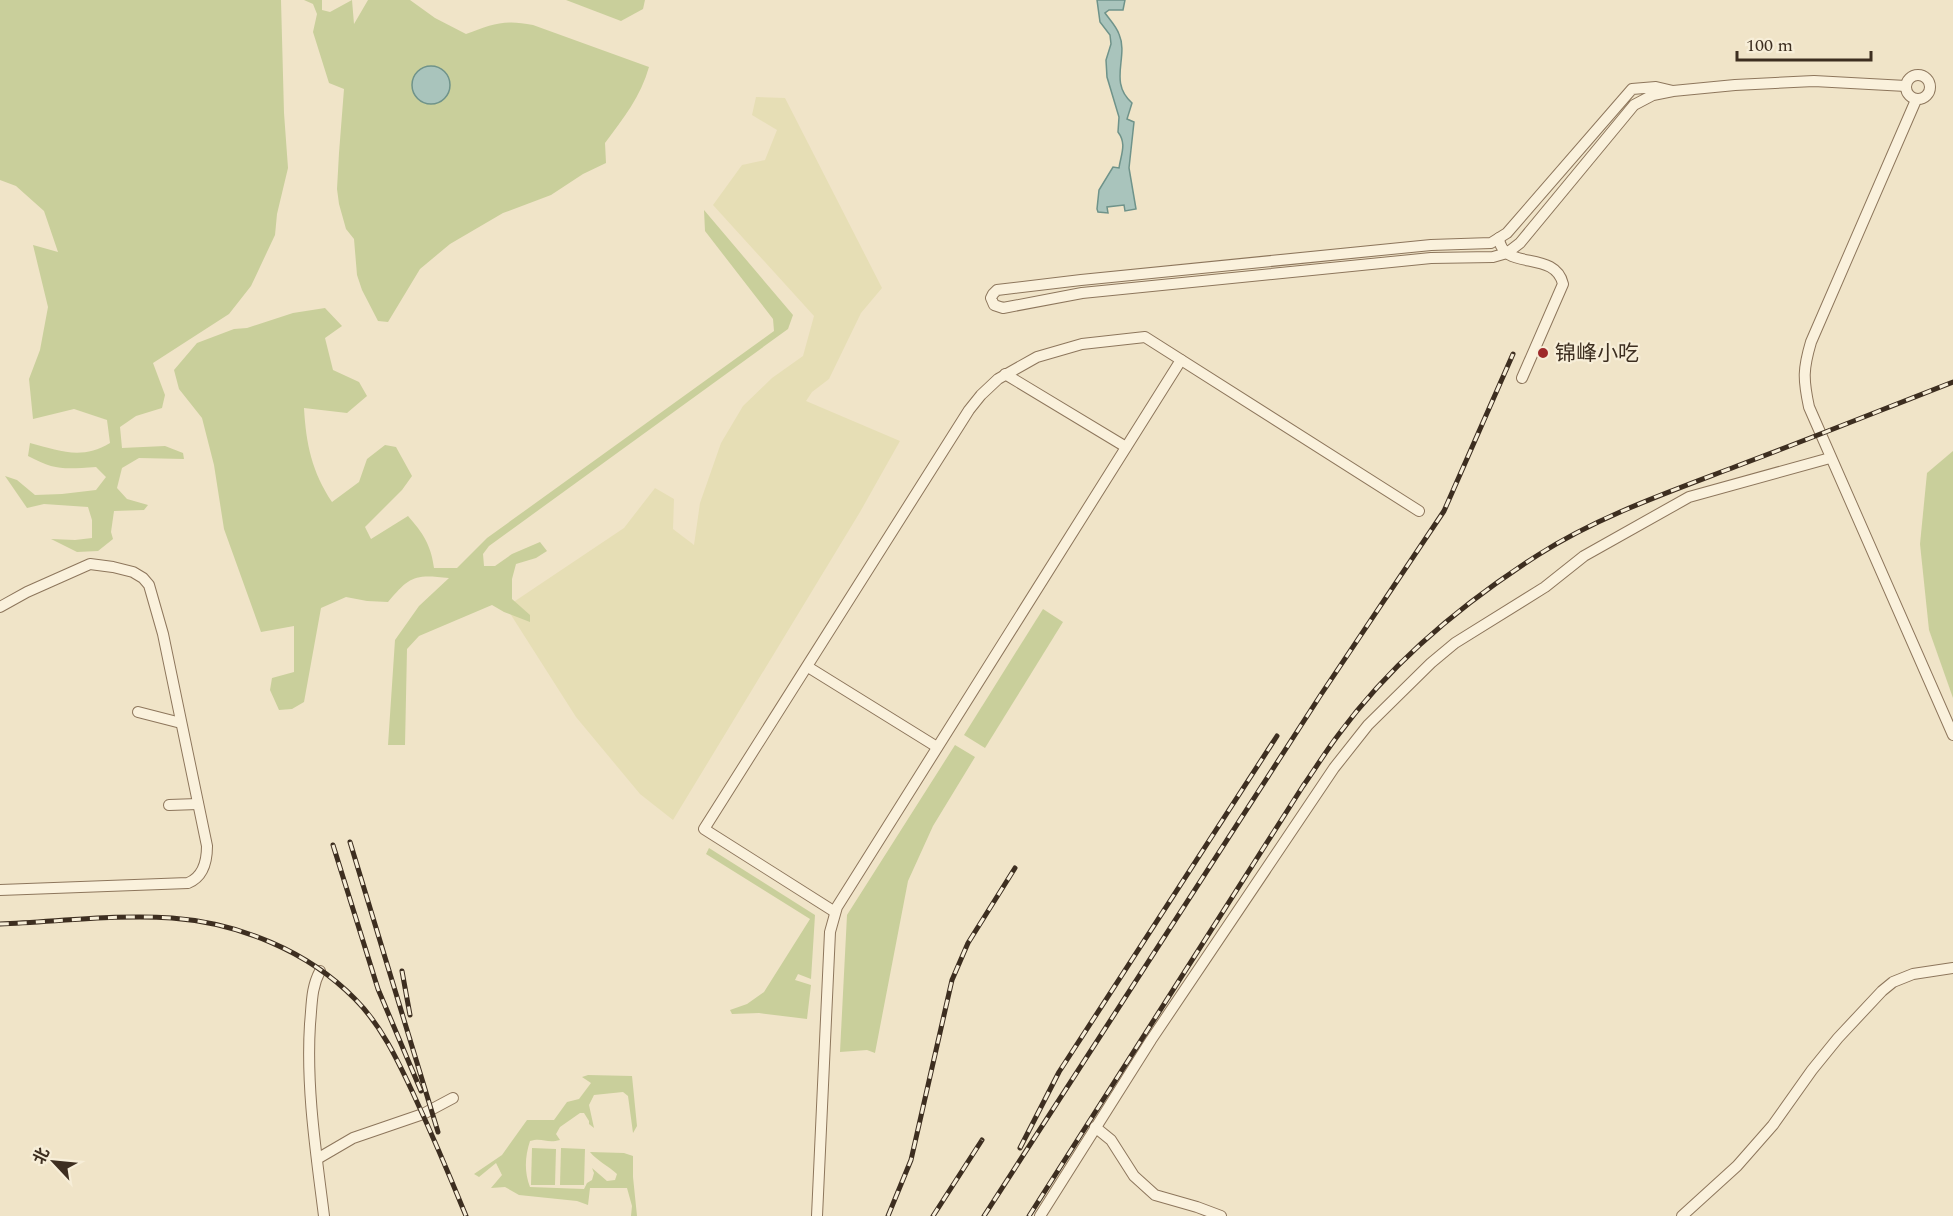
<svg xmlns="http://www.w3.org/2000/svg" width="1953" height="1216" viewBox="0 0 1953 1216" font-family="Spectral,'Noto Sans SC',serif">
<rect width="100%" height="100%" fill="#f0e4c8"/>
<polygon fill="#e6deb5" points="756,97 785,98 882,288 861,313 829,379 812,392 806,401 900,441 860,512 673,820 640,794 576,717 506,607 624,528 655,488 674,499 673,529 694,545 700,503 721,443 743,406 772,378 803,356 814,316 713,205 742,165 765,160 777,130 752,115"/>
<g fill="#c9cf9b">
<path d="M0 0H281L284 113 288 168 277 214 275 235 251 286 229 314 153 363 165 395 162 408 136 416 120 427 122 448 165 446 183 453 184 459 139 458 122 468 117 488 127 499 148 505 144 510 114 511 111 532 113 539 98 551 77 552 51 539 75 540 92 538V520L88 507 44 504 27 508 5 476 17 480 35 495 62 494 96 490 106 477 96 467C65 469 56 471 28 456L30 443C60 451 82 460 110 443L107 420 74 409 33 419 29 379 40 350 48 307 33 245 58 252 44 211 16 186 0 180Z"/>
<path d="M304 0H322V10L330 12 352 0 354 24 368 0H410L435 18 466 34C492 24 505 19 533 25L649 67C641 96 623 119 605 143L606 163 583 174 551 195 503 213 450 244 420 269 388 322 378 321 362 290 357 275 354 239 346 229 339 204 337 189 339 153 344 89 329 83 313 32 317 14 313 4Z"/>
<polygon points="566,0 645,0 643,9 621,21"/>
<path d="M704 210 793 315 788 329 489 546 483 554 484 566H495L512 554 540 542 547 551 536 558 516 564 512 579V599L530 615V622L504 612 492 605 419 636 407 649 405 745H388L395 640 419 606 449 578C414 574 410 576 388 602L367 601 346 597 321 608 304 702 292 709 279 710 270 690 272 678 294 672V626L261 632 224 529 214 465 202 418 179 389 174 370 197 343 234 329 247 328 293 313 325 308 342 326 325 338 333 370 359 382 367 396 347 413 304 408C306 444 312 472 332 502L359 482 367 459 385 445 396 447 412 476 402 490 365 527 371 539 408 516C423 533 431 545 434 568H457L487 538 774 331 773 319 705 231Z"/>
<polygon points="1953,451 1953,698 1929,630 1920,544 1927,473"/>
<polygon points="1043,609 1063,622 985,748 964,735"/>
<polygon points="955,745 975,757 933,826 908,881 875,1053 867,1050 840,1052 847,915"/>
<polygon points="709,848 815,915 811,979 798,974 795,980 811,985 807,1019 759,1013 732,1014 730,1010 747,1004 764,992 810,919 706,854"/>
<path d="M588 1075 632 1076 637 1126 633 1133 628 1096 623 1092 594 1095 589 1105 594 1128 589 1124V1121L584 1113H580L560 1127 556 1134 560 1140C546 1144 543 1137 530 1141 525 1156 524 1172 530 1187L584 1189 587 1183 592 1180 594 1173 592 1168 607 1181 615 1180 617 1174C609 1166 597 1161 590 1152L624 1153 633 1156V1177L637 1216H631L632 1206 627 1188H590L588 1205 577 1201 519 1195 505 1187 491 1188 502 1175 496 1163 479 1177 474 1174 502 1155 527 1120H554L567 1102 579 1099 591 1083 582 1077Z"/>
<polygon points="532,1148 556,1149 555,1185 531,1185"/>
<polygon points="561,1148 585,1149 584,1185 560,1185"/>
</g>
<g fill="#a9c4bc" stroke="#6f938a" stroke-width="1.5">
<path d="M1097 0H1125L1123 10H1109L1105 13C1110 20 1116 26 1119 34 1129 57 1108 82 1132 103L1127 119 1134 122 1129 168 1136 209 1125 211 1124 205 1107 207 1108 213 1098 212 1097 209 1099 190 1113 167 1119 168C1121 154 1127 144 1118 132L1119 117 1107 77 1106 60 1111 44 1110 35 1100 22Z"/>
<circle cx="431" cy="85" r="19"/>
</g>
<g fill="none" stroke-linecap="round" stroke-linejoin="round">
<defs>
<g id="minor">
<circle cx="1918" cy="87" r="12"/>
<polyline points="1673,91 1656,87 1632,89 1507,233 1491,243 1431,245 1081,280 997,290 993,294 991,298 994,305 1003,308 1082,293 1431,258 1493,257 1507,253 1520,243 1634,105 1653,95 1673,91 1735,85 1814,81 1906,86"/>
<path d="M1916 100 1811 342C1803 369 1803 379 1809 407L1953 735"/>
<path d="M1499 238C1502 272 1555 249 1563 284L1522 378"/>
<polyline points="1005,374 1126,447"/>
<path d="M0 607 27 592 90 564 113 567 133 572 143 578 149 585 163 634 207 846C207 861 203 877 188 883L0 890"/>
<polyline points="808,667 937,747"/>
<polyline points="138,712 181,723"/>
<polyline points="169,805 198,804"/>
<polyline points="835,912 704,829 969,410 981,395 998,379 1037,357 1082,344 1145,337 1419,511"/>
<path d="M320 971C311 988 312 1004 310 1024 306 1088 316 1152 324 1216"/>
<polyline points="1095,1127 1111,1140 1134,1176 1155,1195 1197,1207 1221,1216"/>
<polyline points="317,1159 353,1138 423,1114 453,1098"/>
<polyline points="817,1216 830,932 837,907 1181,360"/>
<polyline points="1040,1216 1151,1040 1334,768 1368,725 1431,663 1455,643 1545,587 1584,556 1689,497 1830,458"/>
<polyline points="1682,1216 1737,1166 1773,1125 1812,1070 1838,1038 1882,991 1893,982 1913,974 1953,968"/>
</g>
</defs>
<use href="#minor" stroke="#8d765c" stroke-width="12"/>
<use href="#minor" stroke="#faf1dc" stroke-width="10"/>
<defs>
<g id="rail">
<polyline points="350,842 438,1132"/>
<polyline points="333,845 378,989 421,1091"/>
<path d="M0 924C55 922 118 914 172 918 239 923 308 951 355 999 381 1025 397 1059 412 1091 431 1132 449 1174 466 1216"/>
<polyline points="402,971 410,1015"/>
<polyline points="1020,1148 1059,1072 1277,736"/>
<polyline points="888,1216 911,1160 952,980 968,943 1015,868"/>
<polyline points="933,1216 982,1140"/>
<polyline points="984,1216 1320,696 1444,511 1513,354"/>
<path d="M1029 1216 1303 786C1315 769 1326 751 1339 734 1392 662 1463 603 1538 555 1599 516 1669 492 1737 466 1809 439 1881 410 1953 382"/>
</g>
</defs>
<use href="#rail" stroke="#3d2e20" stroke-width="5"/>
<use href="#rail" stroke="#f7eed8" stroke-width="3" stroke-dasharray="9" stroke-linecap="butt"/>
</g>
<circle fill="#9e2a2b" stroke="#f7eed8" stroke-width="2" cx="1543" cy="353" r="6"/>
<g text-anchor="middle" stroke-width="4.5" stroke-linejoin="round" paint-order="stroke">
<g font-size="21" fill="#3d2e20" stroke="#f7eed8" text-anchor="start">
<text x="1555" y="360">锦峰小吃</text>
</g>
</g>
<g transform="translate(54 1162) rotate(296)" stroke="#f7eed8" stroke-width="4.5" paint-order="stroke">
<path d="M0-4.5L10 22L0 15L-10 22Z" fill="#3d2e20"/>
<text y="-9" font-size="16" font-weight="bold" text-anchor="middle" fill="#3d2e20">北</text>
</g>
<path d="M1737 51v9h134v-9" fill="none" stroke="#3d2e20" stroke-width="3"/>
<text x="1746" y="51" font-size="18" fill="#3d2e20" stroke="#f7eed8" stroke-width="4.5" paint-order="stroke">100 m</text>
</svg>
